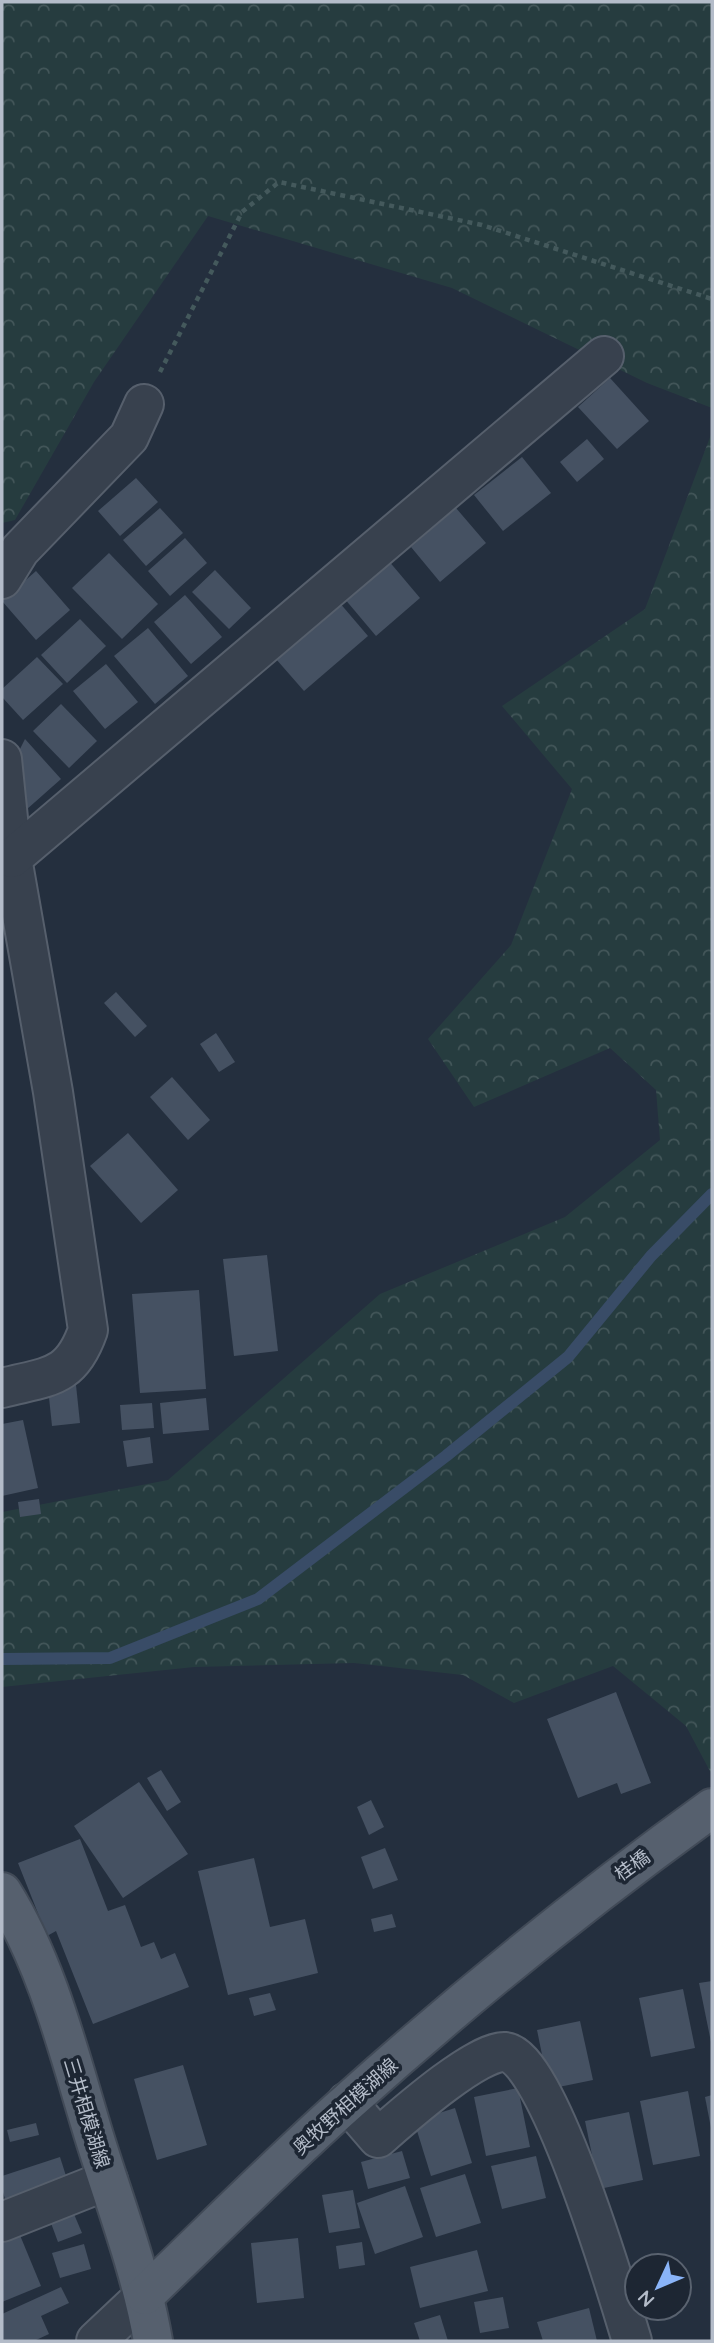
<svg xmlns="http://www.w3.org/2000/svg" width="714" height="2343" viewBox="0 0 714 2343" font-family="Quicksand,'Noto Sans JP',sans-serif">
<defs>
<pattern id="forest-crowns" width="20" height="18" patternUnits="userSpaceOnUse" patternTransform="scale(1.75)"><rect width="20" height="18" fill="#263c3f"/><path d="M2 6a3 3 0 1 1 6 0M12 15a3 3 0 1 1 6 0" fill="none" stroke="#435659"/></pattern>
</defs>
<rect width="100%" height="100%" fill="#242f3e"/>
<g fill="url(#forest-crowns)">
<polygon points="2,2 712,2 712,408 647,383 452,288 208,216 94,382 15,520 2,523"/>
<polygon points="712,432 712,1775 686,1726 613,1666 514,1703 463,1675 354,1663 194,1667 2,1687 2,1512 168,1480 380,1294 565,1217 660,1140 656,1090 610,1048 474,1107 428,1039 511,945 572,789 502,706 645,609"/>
</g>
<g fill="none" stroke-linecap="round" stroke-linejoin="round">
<polyline stroke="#394c67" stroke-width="12" points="2,1659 110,1658 258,1599 446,1456 568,1357 651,1256 712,1194"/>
</g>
<g fill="#455162">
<polygon points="610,378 649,421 617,449 578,407"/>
<polygon points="587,439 604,459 577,482 560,462"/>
<polygon points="522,457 551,493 503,531 474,495"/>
<polygon points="136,478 158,502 120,536 98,511"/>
<polygon points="160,508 183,533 146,566 123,540"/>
<polygon points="456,508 486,543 440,582 411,547"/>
<polygon points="185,538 207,563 170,596 148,571"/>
<polygon points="109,553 158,604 122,639 72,588"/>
<polygon points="388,560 420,598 376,636 344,598"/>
<polygon points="215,570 251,608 229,629 192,592"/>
<polygon points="36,571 70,610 36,640 2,601"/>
<polygon points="185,595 222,637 191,664 154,622"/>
<polygon points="333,595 368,636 304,691 269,651"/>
<polygon points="80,619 106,646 67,683 41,655"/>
<polygon points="148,628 188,676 155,704 114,656"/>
<polygon points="37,657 63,684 23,720 2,697 2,689"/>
<polygon points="106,664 138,702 105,729 73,691"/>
<polygon points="61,704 97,741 69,768 33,731"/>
<polygon points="25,739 61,779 26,810 8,773"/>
<polygon points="116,992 147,1026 135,1037 104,1003"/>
<polygon points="216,1033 235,1062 219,1072 200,1044"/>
<polygon points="172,1077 210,1120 188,1140 150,1097"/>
<polygon points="128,1133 178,1190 141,1223 90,1166"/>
<polygon points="267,1255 278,1351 234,1356 223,1259"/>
<polygon points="199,1290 206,1389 140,1393 132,1294"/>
<polygon points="76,1385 80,1423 52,1426 48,1388"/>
<polygon points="206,1398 209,1430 163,1434 160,1403"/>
<polygon points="152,1403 154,1428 122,1430 120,1405"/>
<polygon points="23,1420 38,1488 2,1496 2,1424"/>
<polygon points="150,1437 153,1463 127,1467 123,1441"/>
<polygon points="39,1499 41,1514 20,1517 18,1502"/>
<polygon points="616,1692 651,1783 621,1794 617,1783 578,1798 547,1719"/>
<polygon points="161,1770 181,1802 167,1811 147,1778"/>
<polygon points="139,1782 188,1854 123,1898 74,1826"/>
<polygon points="371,1800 384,1827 369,1835 357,1807"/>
<polygon points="80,1839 108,1911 125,1905 141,1947 154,1942 161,1959 175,1953 189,1987 93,2024 56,1931 47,1936 18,1863"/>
<polygon points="385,1848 398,1880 373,1889 361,1857"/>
<polygon points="254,1858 270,1927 305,1919 318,1973 228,1995 198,1871"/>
<polygon points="392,1914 396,1927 374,1932 371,1919"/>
<polygon points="712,1981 712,2042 711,2042 699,1983"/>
<polygon points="683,1989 695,2048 651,2057 639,1998"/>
<polygon points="270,1993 276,2010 254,2016 249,1998"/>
<polygon points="580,2021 593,2080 549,2089 537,2030"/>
<polygon points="183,2065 207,2145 157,2160 134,2079"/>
<polygon points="518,2088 530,2147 486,2156 474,2097"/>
<polygon points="688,2091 700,2156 653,2165 640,2101"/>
<polygon points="712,2095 712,2127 711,2128 705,2097"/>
<polygon points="455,2108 472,2163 431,2176 414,2121"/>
<polygon points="629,2112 643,2180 599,2189 585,2121"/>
<polygon points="36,2123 39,2135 10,2142 7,2130"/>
<polygon points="402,2151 410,2178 368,2189 361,2162"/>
<polygon points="536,2156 546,2198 502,2209 491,2166"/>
<polygon points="60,2157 73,2198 11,2218 2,2189 2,2176"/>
<polygon points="465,2174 481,2223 436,2237 420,2188"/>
<polygon points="405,2186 423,2237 375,2254 357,2203"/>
<polygon points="353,2190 360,2228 329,2233 322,2195"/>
<polygon points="71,2207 82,2233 58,2242 48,2215"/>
<polygon points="17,2228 41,2286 2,2302 2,2235"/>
<polygon points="298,2238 304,2298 257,2303 251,2243"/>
<polygon points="362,2242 365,2265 339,2269 336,2246"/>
<polygon points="84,2244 91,2269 60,2278 52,2253"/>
<polygon points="477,2250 488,2291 420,2308 410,2267"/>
<polygon points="61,2287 69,2303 41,2316 49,2334 34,2341 2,2341 2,2314"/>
<polygon points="503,2297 509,2328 480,2333 474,2302"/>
<polygon points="589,2308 597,2341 543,2341 537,2322"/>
<polygon points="440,2315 448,2341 420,2341 414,2323"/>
</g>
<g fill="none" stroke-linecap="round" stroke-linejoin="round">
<defs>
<g id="minor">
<polyline points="2,579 20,550 129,437 144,404"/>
<path d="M2 759 12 858 53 1092 88 1330C71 1379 49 1376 2 1388"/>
<polyline points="12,858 604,356"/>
<path d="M347 2102 378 2138C400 2119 477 2050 505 2052 548 2055 619 2298 632 2341"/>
<polyline points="2,2222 108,2180"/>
<polyline points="96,2341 145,2295"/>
</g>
<g id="major">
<path d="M2 1892C48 1965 69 2054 94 2136 115 2204 141 2271 153 2341"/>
<path d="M145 2295C213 2230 279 2163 349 2101 465 1997 586 1899 712 1808"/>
</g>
</defs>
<use href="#minor" stroke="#565f6c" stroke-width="42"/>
<use href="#major" stroke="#414a57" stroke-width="42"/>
<polyline stroke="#44595c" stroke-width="4.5" stroke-dasharray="5 5" stroke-linecap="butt" points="160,372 242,212 279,182 482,225 712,299"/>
<use href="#minor" stroke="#38414e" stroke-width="38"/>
<use href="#major" stroke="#56606e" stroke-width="38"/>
</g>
<g text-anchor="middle" stroke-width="7" stroke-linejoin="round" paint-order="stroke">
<g font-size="19" fill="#b4bcc9" stroke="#1d2633">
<text transform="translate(632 1865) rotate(-36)" y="7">桂橋</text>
<text transform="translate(345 2106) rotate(-42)" y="7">奥牧野相模湖線</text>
<text transform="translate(87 2113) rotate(73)" y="7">三井相模湖線</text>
</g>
</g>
<rect width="714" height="2343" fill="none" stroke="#b4bcc9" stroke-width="7"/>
<g transform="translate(658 2287) rotate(226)"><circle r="33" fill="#1d2633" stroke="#59626f" stroke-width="2"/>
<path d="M0-5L12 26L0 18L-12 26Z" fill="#8ab4f8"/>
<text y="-10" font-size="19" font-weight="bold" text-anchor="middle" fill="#b4bcc9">N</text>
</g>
</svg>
